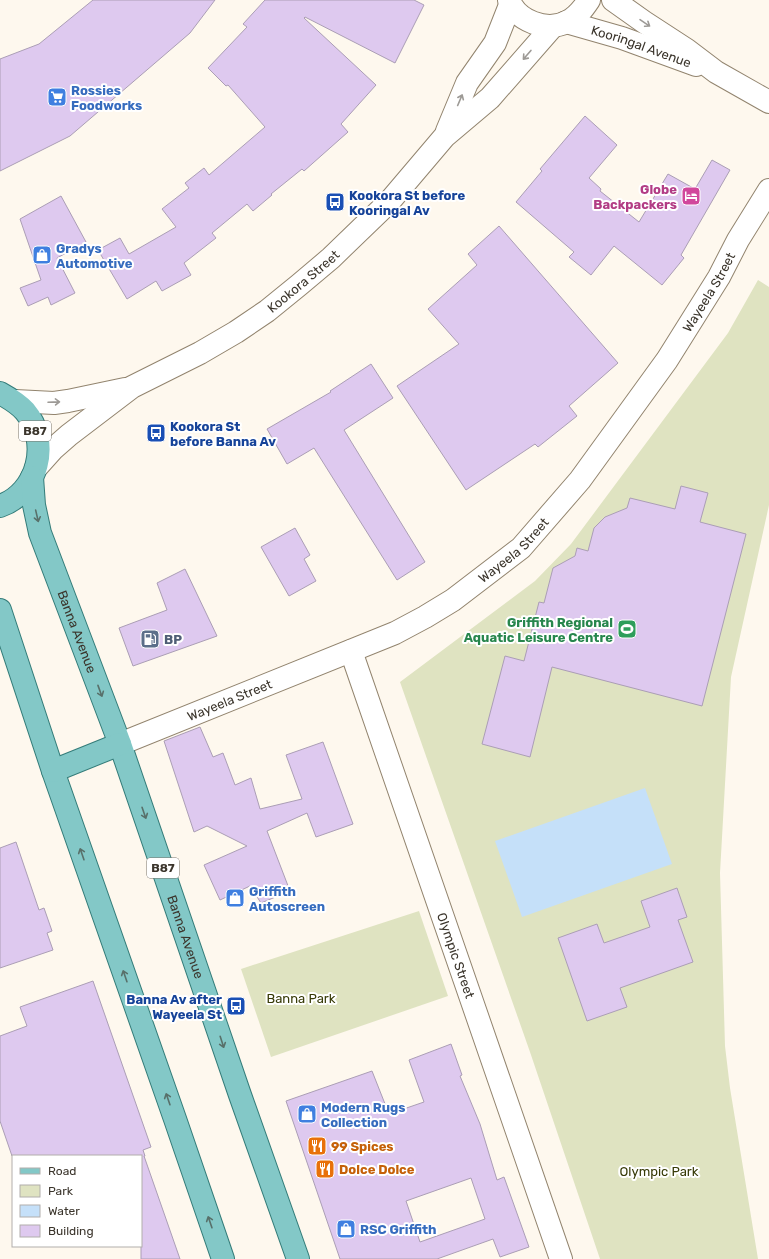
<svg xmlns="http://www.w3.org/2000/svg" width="769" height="1259" viewBox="0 0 769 1259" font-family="Rubik,sans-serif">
<rect width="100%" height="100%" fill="#fef8ee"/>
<g fill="#dfe3c1">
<polygon points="758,280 769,287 769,505 731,677 720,873 725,1046 730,1088 758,1259 600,1259 530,1052 400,682 535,581 571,544 728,333"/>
<polygon points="419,911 448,996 271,1057 241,969"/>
</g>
<polygon fill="#c5e0f9" points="645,788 672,864 522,917 495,841"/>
<g fill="#dec9ef" stroke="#ab9eb5" fill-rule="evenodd">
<polygon points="93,0 215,0 190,33 70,136 0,171 0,59 39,44"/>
<polygon points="265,0 414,0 424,5 395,63 305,17 304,18 376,85 341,124 348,132 304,171 302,169 271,194 272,195 253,211 247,204 212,233 216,238 184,263 191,275 162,291 156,281 127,299 98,250 120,238 129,254 176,227 162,209 189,188 185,183 204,168 209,175 265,127 228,85 226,86 208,68 247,27 243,24"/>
<polygon points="585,116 617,145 589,178 601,189 600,191 639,222 668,174 695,189 712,160 730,170 681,255 684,258 662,285 614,246 591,275 569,257 574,252 516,202 542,171 540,169"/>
<polygon points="61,196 86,242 57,258 75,293 51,305 48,297 28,306 20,288 41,280 20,219"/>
<polygon points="499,226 618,363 569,406 577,416 538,447 535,444 466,490 397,386 459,344 428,309 477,265 468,254"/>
<polygon points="371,364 393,398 344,430 425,562 397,580 314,448 287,464 267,429 331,392 330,391"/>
<polygon points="681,486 708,493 700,522 746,534 702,706 552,667 530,757 482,744 505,656 524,661 539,602 544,603 553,568 575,556 577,548 588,551 594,528 605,517 627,508 630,498 675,509"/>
<polygon points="295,528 310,555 304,559 316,581 289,596 261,547"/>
<polygon points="185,569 217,636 133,666 119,628 167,610 157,583"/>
<polygon points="200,727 213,757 223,753 235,785 251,778 260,809 302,799 286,755 323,742 353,824 316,837 307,813 267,831 290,891 261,903 250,886 220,900 204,865 247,846 207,826 194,832 164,741"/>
<polygon points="16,842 39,910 44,908 52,931 47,933 53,950 0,968 0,848"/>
<polygon points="677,888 687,917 678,920 693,962 620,988 627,1007 587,1021 558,938 597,924 604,943 650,927 641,901"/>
<polygon points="93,981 151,1147 143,1150 145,1156 144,1156 180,1259 141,1259 141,1156 12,1156 0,1121 0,1036 27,1026 20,1007"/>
<path d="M451 1044 462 1075 460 1076 480 1124 497 1180 504 1177 529 1247 500 1257 493 1239 437 1259H340L286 1101 372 1071 389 1114 424 1102 409 1060ZM471 1178 485 1219 420 1242 406 1201Z"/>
</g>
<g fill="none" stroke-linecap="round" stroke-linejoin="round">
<defs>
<g id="minor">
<polyline points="447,131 467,83 495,43 510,5"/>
<polyline points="15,401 54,403 68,401 125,389"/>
<path id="s1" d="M36 468 53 449 69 435 132 387 200 353 236 332 267 311 299 285 331 258 389 202 445 136 490 98 553 26"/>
<path id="s2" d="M351 651 561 1259"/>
<path id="s3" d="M120 744 395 633 425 617 453 600 521 548 580 480 667 360 719 277 738 240 769 190"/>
</g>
<g id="tertiary">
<path d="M509 0C517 21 546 32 567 22 577 17 583 9 589 0"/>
<polyline points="613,0 644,22 687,50 716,72 769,102"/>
<path id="s4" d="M566 22 622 38 696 65"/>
</g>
<g id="primary">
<path d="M0 393C9 398 18 403 25 411 51 442 38 493 0 506"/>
<path id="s5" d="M32 477 34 505 40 533 120 744 240 1095 298 1259"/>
<polyline points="0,610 53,771 175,1119 223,1259"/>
<polyline points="53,771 120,744"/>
</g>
</defs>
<use href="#minor" stroke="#92846e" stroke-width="24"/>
<use href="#tertiary" stroke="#92846e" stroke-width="24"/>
<use href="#primary" stroke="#347c79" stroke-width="24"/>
<use href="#minor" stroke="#fff" stroke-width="22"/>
<use href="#tertiary" stroke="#fff" stroke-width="22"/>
<use href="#primary" stroke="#83c8c7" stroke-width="22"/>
</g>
<defs><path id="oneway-shaft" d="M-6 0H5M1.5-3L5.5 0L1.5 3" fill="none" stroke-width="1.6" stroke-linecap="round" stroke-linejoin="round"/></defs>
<g stroke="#9d9a96">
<use href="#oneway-shaft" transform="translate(645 23) rotate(34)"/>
<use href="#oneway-shaft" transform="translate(527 55) rotate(131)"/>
<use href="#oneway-shaft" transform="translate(460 100) rotate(-67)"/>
<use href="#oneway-shaft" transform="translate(54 402) rotate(-2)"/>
</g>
<g stroke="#58706a">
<use href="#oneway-shaft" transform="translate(37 516) rotate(77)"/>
<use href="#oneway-shaft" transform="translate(100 691) rotate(70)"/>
<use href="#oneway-shaft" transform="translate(144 813) rotate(71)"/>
<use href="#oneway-shaft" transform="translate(82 854) rotate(-109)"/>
<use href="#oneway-shaft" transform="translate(125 976) rotate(-109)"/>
<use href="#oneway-shaft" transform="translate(222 1042) rotate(72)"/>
<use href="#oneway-shaft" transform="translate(168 1099) rotate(-109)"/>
<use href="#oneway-shaft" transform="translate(210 1222) rotate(-109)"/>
</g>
<defs>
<symbol id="supermarket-square" viewBox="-11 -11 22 22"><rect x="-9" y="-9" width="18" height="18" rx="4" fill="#3f7fe0" stroke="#fff"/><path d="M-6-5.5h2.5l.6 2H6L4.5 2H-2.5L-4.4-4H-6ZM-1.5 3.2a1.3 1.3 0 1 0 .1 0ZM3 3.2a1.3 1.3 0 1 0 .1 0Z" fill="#fff"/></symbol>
<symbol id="hotel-square" viewBox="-11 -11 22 22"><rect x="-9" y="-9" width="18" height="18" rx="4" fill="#d1479c" stroke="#fff"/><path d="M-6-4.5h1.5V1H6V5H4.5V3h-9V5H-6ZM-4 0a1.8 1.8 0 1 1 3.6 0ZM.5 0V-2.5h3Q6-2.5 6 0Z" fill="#fff"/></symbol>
<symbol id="bus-square" viewBox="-11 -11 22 22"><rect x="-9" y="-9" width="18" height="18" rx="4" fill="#1a4fb4" stroke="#fff"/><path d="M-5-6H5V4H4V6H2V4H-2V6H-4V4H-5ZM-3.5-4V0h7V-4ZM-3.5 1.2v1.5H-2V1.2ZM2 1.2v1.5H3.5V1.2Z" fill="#fff"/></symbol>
<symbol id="shop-square" viewBox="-11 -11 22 22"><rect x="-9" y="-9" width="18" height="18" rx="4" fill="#3f7fe0" stroke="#fff"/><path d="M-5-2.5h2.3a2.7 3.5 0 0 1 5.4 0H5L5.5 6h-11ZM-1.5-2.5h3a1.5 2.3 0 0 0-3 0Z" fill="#fff"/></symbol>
<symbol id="stadium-square" viewBox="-11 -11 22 22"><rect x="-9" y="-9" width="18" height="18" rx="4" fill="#2e9e5b" stroke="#fff"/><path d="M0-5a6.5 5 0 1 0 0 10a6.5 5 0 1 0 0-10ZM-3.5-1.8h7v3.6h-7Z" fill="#fff"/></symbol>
<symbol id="fuel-square" viewBox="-11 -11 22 22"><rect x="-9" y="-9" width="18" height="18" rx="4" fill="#5c6f8a" stroke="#fff"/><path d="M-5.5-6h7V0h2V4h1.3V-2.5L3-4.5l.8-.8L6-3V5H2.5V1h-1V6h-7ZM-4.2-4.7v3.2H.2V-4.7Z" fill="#fff"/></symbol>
<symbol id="restaurant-square" viewBox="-11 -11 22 22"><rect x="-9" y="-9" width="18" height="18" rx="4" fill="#e8710a" stroke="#fff"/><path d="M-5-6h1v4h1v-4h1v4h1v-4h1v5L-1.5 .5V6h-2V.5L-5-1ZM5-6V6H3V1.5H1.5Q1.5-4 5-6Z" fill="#fff"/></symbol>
</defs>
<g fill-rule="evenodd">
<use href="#supermarket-square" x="46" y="86" width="22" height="22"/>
<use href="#hotel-square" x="680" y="185" width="22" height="22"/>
<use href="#bus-square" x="324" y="191" width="22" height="22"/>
<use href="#shop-square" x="31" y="244" width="22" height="22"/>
<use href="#bus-square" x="145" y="422" width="22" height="22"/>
<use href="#stadium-square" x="616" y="618" width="22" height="22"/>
<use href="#fuel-square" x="139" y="628" width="22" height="22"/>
<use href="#shop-square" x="224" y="887" width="22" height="22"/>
<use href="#bus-square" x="225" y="995" width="22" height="22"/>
<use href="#shop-square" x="296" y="1103" width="22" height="22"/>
<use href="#restaurant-square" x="306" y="1135" width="22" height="22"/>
<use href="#restaurant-square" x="314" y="1158" width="22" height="22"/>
<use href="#shop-square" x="335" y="1218" width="22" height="22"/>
</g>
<g text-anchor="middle" stroke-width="4" stroke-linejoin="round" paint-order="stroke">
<g fill="#fff" stroke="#76726b" stroke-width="1">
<rect x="19" y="421" width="32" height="20" rx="3"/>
<rect x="147" y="858" width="32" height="20" rx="3"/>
</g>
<g font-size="12" font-weight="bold" fill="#3b352c">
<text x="35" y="435">B87</text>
<text x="163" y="872">B87</text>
</g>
<g font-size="13" fill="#3b352c" stroke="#fff">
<text dy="5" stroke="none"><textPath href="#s4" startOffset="79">Kooringal Avenue</textPath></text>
<text dy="5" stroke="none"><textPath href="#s1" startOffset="328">Kookora Street</textPath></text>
<text dy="5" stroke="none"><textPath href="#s3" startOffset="767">Wayeela Street</textPath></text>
<text dy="5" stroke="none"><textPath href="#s3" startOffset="442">Wayeela Street</textPath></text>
<text dy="5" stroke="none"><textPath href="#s5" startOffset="162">Banna Avenue</textPath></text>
<text dy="5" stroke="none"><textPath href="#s3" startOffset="118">Wayeela Street</textPath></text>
<text dy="5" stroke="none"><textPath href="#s5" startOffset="486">Banna Avenue</textPath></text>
<text dy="5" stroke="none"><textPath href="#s2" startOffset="322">Olympic Street</textPath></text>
</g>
<g font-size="13" font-weight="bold" fill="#366cbe" stroke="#fff" text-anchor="start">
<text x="71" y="95">Rossies<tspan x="71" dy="15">Foodworks</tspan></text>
<text x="56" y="253">Gradys<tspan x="56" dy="15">Automotive</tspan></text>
<text x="249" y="896">Griffith<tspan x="249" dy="15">Autoscreen</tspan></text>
<text x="321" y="1112">Modern Rugs<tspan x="321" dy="15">Collection</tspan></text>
<text x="360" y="1234">RSC Griffith</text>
</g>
<g font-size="13" font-weight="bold" fill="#b23c85" stroke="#fff" text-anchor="end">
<text x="677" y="194">Globe<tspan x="677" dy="15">Backpackers</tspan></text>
</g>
<g font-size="13" font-weight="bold" fill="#164399" stroke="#fff" text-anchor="start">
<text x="349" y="200">Kookora St before<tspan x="349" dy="15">Kooringal Av</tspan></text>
<text x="170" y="431">Kookora St<tspan x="170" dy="15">before Banna Av</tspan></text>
<text x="222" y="1004" text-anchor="end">Banna Av after<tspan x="222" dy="15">Wayeela St</tspan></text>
</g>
<g font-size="13" font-weight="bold" fill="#27864d" stroke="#fff" text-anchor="end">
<text x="613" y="627">Griffith Regional<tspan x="613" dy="15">Aquatic Leisure Centre</tspan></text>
</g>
<g font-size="13" font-weight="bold" fill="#4e5e75" stroke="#fff" text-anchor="start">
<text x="164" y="644">BP</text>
</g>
<g font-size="13" fill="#373a07" stroke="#fff">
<text x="301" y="1003">Banna Park</text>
<text x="659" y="1176">Olympic Park</text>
</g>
<g font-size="13" font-weight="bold" fill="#c56008" stroke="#fff" text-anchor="start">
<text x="331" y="1151">99 Spices</text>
<text x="339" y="1174">Dolce Dolce</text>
</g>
</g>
<rect x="12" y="1155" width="130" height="92" fill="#ffffff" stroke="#b1aeab"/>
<rect x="20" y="1168" width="20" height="6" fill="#83c8c7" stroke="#b1aeab"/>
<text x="48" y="1175" font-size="12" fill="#3b352c">Road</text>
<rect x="20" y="1185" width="20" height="12" fill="#dfe3c1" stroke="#b1aeab"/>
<text x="48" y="1195" font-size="12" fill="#3b352c">Park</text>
<rect x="20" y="1205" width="20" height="12" fill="#c5e0f9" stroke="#b1aeab"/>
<text x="48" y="1215" font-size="12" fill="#3b352c">Water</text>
<rect x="20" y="1225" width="20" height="12" fill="#dec9ef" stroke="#b1aeab"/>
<text x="48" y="1235" font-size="12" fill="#3b352c">Building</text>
</svg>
